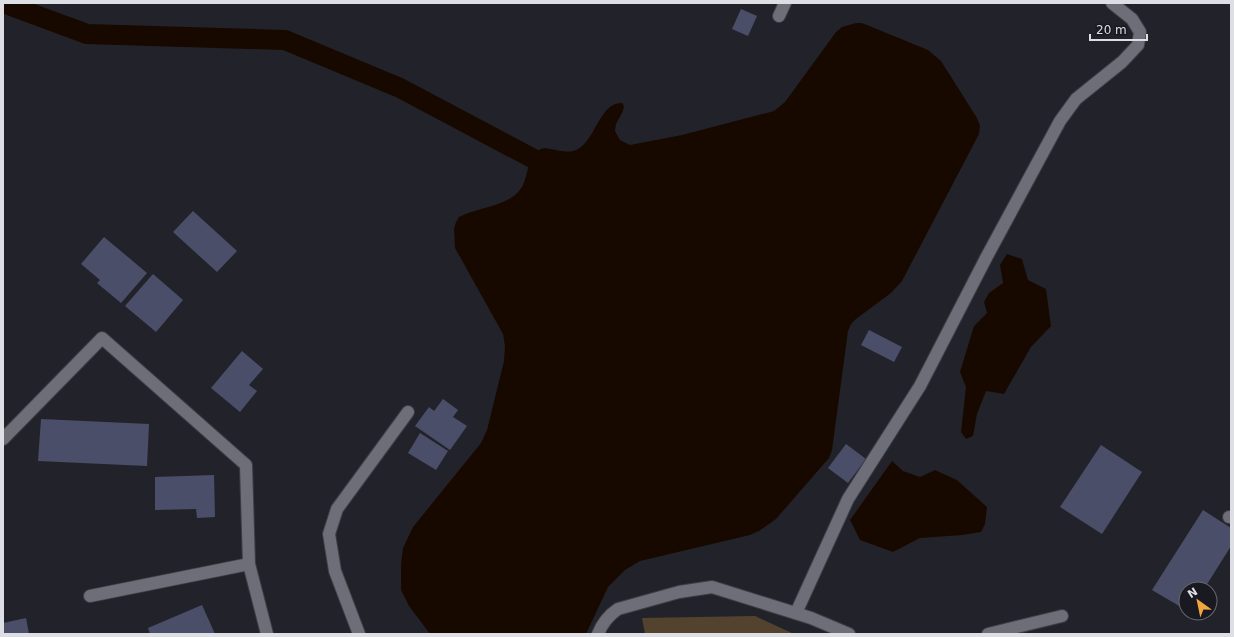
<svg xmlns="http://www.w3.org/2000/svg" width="1234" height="637" viewBox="0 0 1234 637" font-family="'DejaVu Sans',sans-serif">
<rect width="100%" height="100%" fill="#22232a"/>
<polygon fill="#53432e" points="755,616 794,634 645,634 642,618"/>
<g fill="#180900">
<path d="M856 23H862L928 50 941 61 977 118 980 126 979 134 902 281 891 293 856 319 851 324 848 331 832 450 829 458 776 519 759 531 750 535 640 561 625 570 608 587 586 634H430L409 606 401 590V564L403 548 413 527 481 443 487 430 504 361 505 346 503 334 455 248 454 229 456 222 459 217C477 207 510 207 522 187 529 175 527 150 545 148 553 149 565 153 573 151 595 146 598 102 622 103L624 106 623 111 616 124 615 131 620 140 630 145 682 135 774 111 785 102 836 32 842 27Z"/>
<polygon points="1007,254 1022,259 1028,280 1046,289 1051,326 1031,347 1004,394 986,391 977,414 973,436 966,439 961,432 966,387 960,372 974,326 987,313 984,302 989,293 1003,283 1000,265"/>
<polygon points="892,461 903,471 920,477 935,470 957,480 987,507 985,524 981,532 962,535 920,538 893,552 860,540 850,520"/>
</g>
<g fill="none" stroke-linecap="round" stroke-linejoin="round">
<polyline stroke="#180900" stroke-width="20" points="3,3 87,34 285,40 400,88 532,158"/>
</g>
<g fill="#4b4e68">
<polygon points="741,9 757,16 748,36 732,29"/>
<polygon points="193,211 237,251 217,272 173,232"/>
<polygon points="104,237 147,273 121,303 97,283 100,280 81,264"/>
<polygon points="153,274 183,300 156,332 125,306"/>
<polygon points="869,330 902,347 894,362 861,345"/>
<polygon points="242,351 263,369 249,385 257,391 240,412 211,388"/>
<polygon points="443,399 458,410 453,417 467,426 450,450 415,426 429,407 434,411"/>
<polygon points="41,419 149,424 147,466 38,461"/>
<polygon points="420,433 448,451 436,470 408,453"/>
<polygon points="846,444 866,459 848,483 828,468"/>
<polygon points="1101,445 1142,472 1102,534 1060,507"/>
<polygon points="214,475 215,517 197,518 196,509 155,510 155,477"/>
<polygon points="1203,510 1231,528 1231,546 1204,589 1186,589 1186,610 1152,590"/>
<polygon points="202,605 215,634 150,634 148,628"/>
<polygon points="26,618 29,634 3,634 3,623"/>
</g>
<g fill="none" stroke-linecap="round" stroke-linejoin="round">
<defs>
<g id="minor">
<polyline points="779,16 785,3"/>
<polyline points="3,439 102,338 246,465 249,564 267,634"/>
<polyline points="1229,517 1231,517"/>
<polyline points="90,596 249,564"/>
<polyline points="796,613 848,499 920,386 986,258 1060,121 1076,99 1122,62 1138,45 1140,32 1132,19 1112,3"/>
<polyline points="359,634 335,571 329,534 337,509 408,412"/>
<path d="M598 634C602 624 609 615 618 609L679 592 712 587 811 618 849 634"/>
<polyline points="988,634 1062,616"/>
</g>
</defs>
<use href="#minor" stroke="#3e3f45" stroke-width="14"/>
<use href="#minor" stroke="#6d6e77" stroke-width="12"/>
</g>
<rect width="1234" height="637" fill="none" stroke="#dedfe4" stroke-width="8"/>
<g transform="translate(1198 601) rotate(327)"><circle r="19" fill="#191a21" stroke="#68696f"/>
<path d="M0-3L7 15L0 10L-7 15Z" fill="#f0a73e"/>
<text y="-6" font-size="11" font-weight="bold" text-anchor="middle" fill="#dedfe4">N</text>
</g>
<path d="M1090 34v6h57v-6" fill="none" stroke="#dedfe4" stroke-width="2"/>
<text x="1096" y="34" font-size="12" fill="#dedfe4" stroke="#191a21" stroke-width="3" paint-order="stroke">20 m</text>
</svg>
